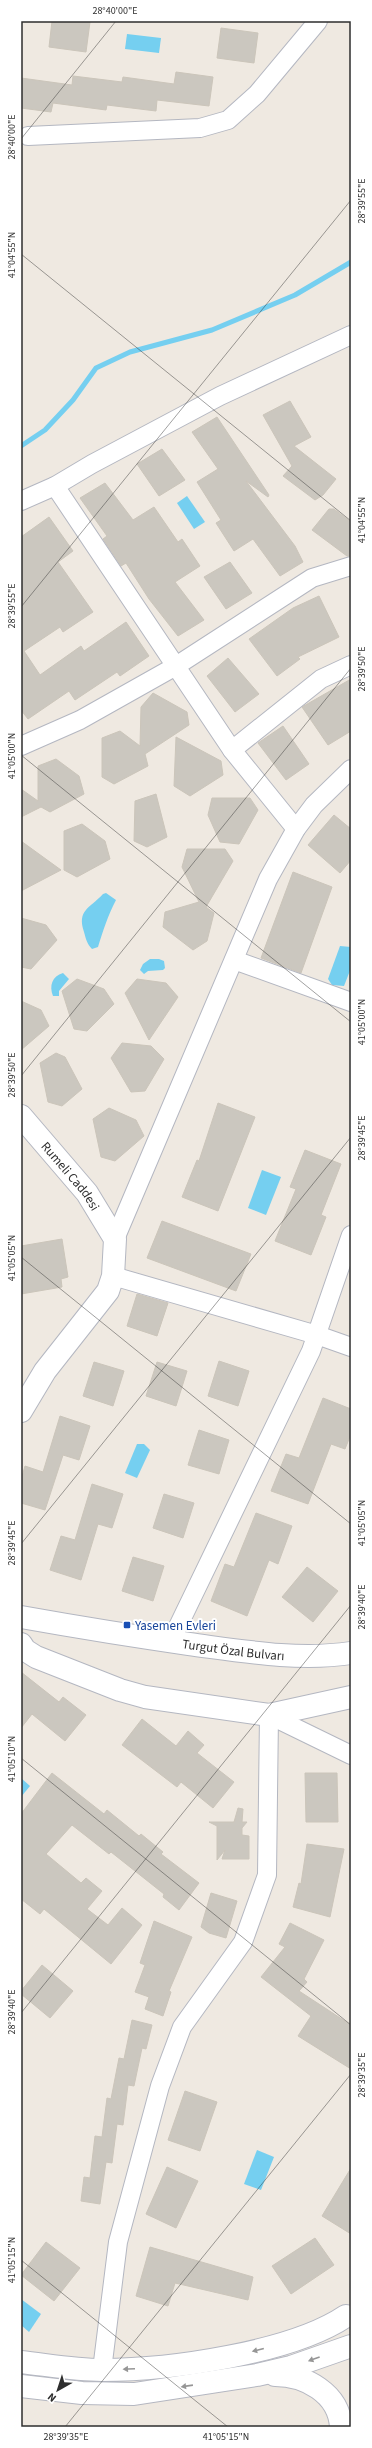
<svg xmlns="http://www.w3.org/2000/svg" width="372" height="2448" viewBox="0 0 372 2448" font-family="'Source Sans 3',sans-serif">
<rect width="100%" height="100%" fill="#efe9e1"/>
<g fill="#75cff0">
<polygon points="127,34 161,38 159,53 125,49"/>
<polygon points="187,496 205,522 194,529 177,503"/>
<path d="M106 893 116 900C108 915 103 931 98 947L92 949C87 944 86 939 84 932 77 910 89 909 103 894Z"/>
<polygon points="340,946 351,947 351,968 344,986 332,985 328,979"/>
<polygon points="150,959 159,959 164,961 165,968 163,970 148,971 144,974 140,970 143,964"/>
<path d="M63 973 69 979 59 991V996H53C49 986 52 976 63 973Z"/>
<polygon points="262,1170 281,1177 266,1215 248,1208"/>
<polygon points="137,1444 144,1444 150,1450 137,1478 125,1473"/>
<polygon points="21,1778 30,1786 21,1797"/>
<polygon points="257,2150 274,2157 261,2190 244,2184"/>
<polygon points="21,2299 41,2314 29,2332 21,2325"/>
</g>
<g fill="none" stroke-linecap="round" stroke-linejoin="round">
<polyline stroke="#75cff0" stroke-width="5" points="21,446 45,430 73,400 96,368 130,352 212,330 295,295 351,262"/>
</g>
<g fill="#cbc7bf" stroke="#cbc5ba">
<polygon points="52,21 90,22 86,52 49,47"/>
<polygon points="221,28 258,33 254,63 217,58"/>
<polygon points="176,72 213,77 209,106 157,100 156,111 107,105 106,110 53,103 51,112 21,108 21,78 72,85 73,76 122,82 123,77 174,84"/>
<polygon points="290,401 311,437 294,446 336,479 323,495 315,500 283,476 292,466 263,415"/>
<polygon points="217,417 269,495 268,497 246,481 295,546 303,562 280,576 253,539 234,551 216,523 221,520 197,482 218,469 192,432"/>
<polygon points="162,449 185,480 159,496 137,464"/>
<polygon points="105,483 133,520 154,507 178,542 182,539 200,566 175,582 204,620 178,636 149,599 126,563 121,566 103,539 107,536 80,498"/>
<polygon points="329,509 334,509 351,522 351,556 347,556 312,530"/>
<polygon points="49,517 73,551 58,562 93,612 63,632 60,627 24,651 40,675 81,646 84,651 126,622 149,656 120,676 117,672 75,700 69,691 28,719 21,710 21,537"/>
<polygon points="230,562 252,593 226,609 204,577"/>
<polygon points="319,596 339,637 298,657 300,659 277,676 249,639 293,608"/>
<polygon points="228,658 259,694 235,712 207,676"/>
<polygon points="351,679 351,731 328,745 302,707"/>
<polygon points="153,693 187,712 189,725 145,754 148,766 114,784 102,777 102,738 120,731 140,746 141,707"/>
<polygon points="283,726 309,764 286,780 258,743"/>
<polygon points="176,737 221,761 223,775 190,796 174,786"/>
<polygon points="56,759 79,776 84,794 50,812 41,807 21,817 21,789 38,801 38,766"/>
<polygon points="156,794 167,837 147,847 134,841 135,801"/>
<polygon points="212,798 250,798 258,810 239,844 220,842 208,815"/>
<polygon points="334,815 351,829 351,860 340,873 308,845"/>
<polygon points="82,824 105,841 110,859 77,877 64,870 64,831"/>
<polygon points="21,841 61,870 21,891"/>
<polygon points="187,849 225,849 233,861 206,907 214,913 207,941 193,950 163,927 165,912 199,902 182,867"/>
<polygon points="293,872 332,887 301,973 261,958"/>
<polygon points="21,918 46,925 57,940 31,969 21,967"/>
<polygon points="77,979 104,989 114,1004 87,1031 74,1029 62,991"/>
<polygon points="137,979 166,983 178,997 149,1040 125,993"/>
<polygon points="21,1001 41,1010 49,1026 21,1050"/>
<polygon points="122,1043 151,1046 164,1059 145,1091 131,1092 111,1058"/>
<polygon points="56,1053 65,1057 82,1089 62,1106 48,1102 40,1063"/>
<polygon points="218,1103 255,1117 218,1211 182,1197 197,1160 199,1161"/>
<polygon points="109,1108 136,1120 144,1136 115,1161 101,1157 93,1119"/>
<polygon points="305,1150 341,1164 321,1215 326,1217 311,1255 275,1241 296,1189 290,1187"/>
<polygon points="162,1221 251,1254 236,1291 147,1258"/>
<polygon points="62,1239 68,1277 61,1279 62,1287 21,1294 21,1246"/>
<polygon points="137,1294 168,1303 157,1336 127,1326"/>
<polygon points="219,1361 249,1371 238,1406 208,1396"/>
<polygon points="94,1362 124,1371 113,1406 83,1396"/>
<polygon points="157,1362 187,1371 176,1406 146,1396"/>
<polygon points="323,1398 351,1409 351,1434 345,1449 331,1444 308,1504 271,1491 286,1454 299,1458"/>
<polygon points="60,1416 90,1426 79,1460 63,1455 45,1510 21,1503 21,1480 25,1466 43,1472"/>
<polygon points="199,1430 229,1440 219,1474 188,1465"/>
<polygon points="92,1484 123,1494 112,1528 98,1524 81,1580 50,1570 61,1536 75,1540"/>
<polygon points="164,1494 194,1503 183,1538 153,1528"/>
<polygon points="256,1513 292,1526 278,1564 269,1560 247,1616 211,1601 225,1564 234,1567"/>
<polygon points="133,1557 164,1566 153,1601 122,1591"/>
<polygon points="307,1567 338,1591 313,1622 282,1597"/>
<polygon points="21,1672 59,1702 63,1697 86,1715 65,1741 32,1714 21,1728"/>
<polygon points="142,1719 176,1746 188,1731 204,1745 197,1753 234,1782 213,1808 181,1782 177,1787 122,1745"/>
<polygon points="52,1773 104,1814 107,1810 139,1836 141,1834 163,1852 161,1854 199,1883 179,1910 163,1897 164,1894 111,1852 109,1854 72,1825 46,1854 81,1883 86,1878 102,1891 87,1909 108,1925 122,1908 142,1925 111,1964 44,1909 40,1914 21,1899 21,1814"/>
<polygon points="305,1773 337,1773 338,1822 306,1822"/>
<polygon points="238,1808 243,1809 242,1822 247,1822 242,1828 242,1835 249,1836 249,1859 222,1859 225,1850 217,1860 217,1826 209,1822 234,1822"/>
<polygon points="307,1844 344,1849 330,1917 293,1907 299,1883 301,1884"/>
<polygon points="211,1893 237,1901 226,1938 209,1933 201,1927"/>
<polygon points="154,1921 192,1937 169,1991 171,1992 163,2016 145,2009 149,1997 135,1992 145,1965 140,1963"/>
<polygon points="290,1923 324,1940 304,1979 307,1982 299,1991 351,2025 351,2069 298,2036 311,2016 261,1977 285,1947 279,1944"/>
<polygon points="42,1965 73,1991 50,2018 21,1994 21,1991"/>
<polygon points="132,2020 152,2025 146,2049 142,2048 134,2086 128,2085 123,2125 117,2124 112,2163 106,2162 100,2204 81,2201 84,2177 90,2178 95,2136 102,2137 107,2098 111,2099 119,2058 124,2059"/>
<polygon points="185,2091 217,2102 200,2151 168,2140"/>
<polygon points="167,2167 198,2181 176,2228 146,2214"/>
<polygon points="351,2168 351,2234 322,2216"/>
<polygon points="315,2238 334,2265 291,2294 272,2266"/>
<polygon points="46,2242 80,2268 54,2301 21,2275"/>
<polygon points="150,2247 253,2277 248,2300 175,2283 168,2306 136,2296"/>
</g>
<g fill="none" stroke-linecap="round" stroke-linejoin="round">
<defs>
<g id="minor">
<polyline points="28,136 200,128 228,120 257,94 318,21"/>
<polyline points="55,486 232,750 296,829"/>
<polyline points="21,501 55,486 92,464 220,396 351,335"/>
<polyline points="21,746 80,720 176,666 312,578 351,566"/>
<polyline points="232,750 321,679 351,665"/>
<polyline points="234,960 351,1002"/>
<polyline points="115,1239 268,879 296,829 314,805 351,769"/>
<polyline points="113,1276 317,1335 351,1347"/>
<polyline points="171,1641 311,1351 351,1235"/>
<polyline points="102,2370 118,2242 160,2086 182,2027 243,1942 267,1875 269,1715 351,1755"/>
</g>
<g id="tertiary">
<path id="s1" d="M21 1116 87 1193 115 1239 113 1276 108 1291 45 1371 21 1411"/>
<path id="s2" d="M21 1617C77 1627 132 1636 189 1644 242 1651 298 1661 351 1653"/>
<polyline points="21,1644 25,1650 36,1657 120,1690 145,1697 269,1715 351,1697"/>
<path d="M21 2362C48 2365 75 2370 102 2370 169 2370 291 2353 346 2316"/>
<path d="M275 2375C305 2375 339 2393 341 2427"/>
<polyline points="21,2386 82,2393 134,2394 257,2375 291,2367 351,2346"/>
</g>
</defs>
<use href="#minor" stroke="#b4b7c1" stroke-width="20"/>
<use href="#tertiary" stroke="#b4b7c1" stroke-width="24"/>
<use href="#minor" stroke="#fff" stroke-width="18"/>
<use href="#tertiary" stroke="#fff" stroke-width="22"/>
</g>
<defs><path id="oneway-solid" d="M-6-.8H1V-3.2L6.5 0L1 3.2V.8H-6Z"/></defs>
<g fill="#969696">
<use href="#oneway-solid" transform="translate(258 2350) rotate(166)"/>
<use href="#oneway-solid" transform="translate(314 2359) rotate(160)"/>
<use href="#oneway-solid" transform="translate(129 2369) rotate(177)"/>
<use href="#oneway-solid" transform="translate(187 2386) rotate(172)"/>
</g>
<path fill="none" stroke="#2e2e2e" stroke-width="1" stroke-opacity="0.45" d="M21 139 116 21M21 254 351 521M21 607 351 200M21 755 351 1022M21 1076 351 668M21 1257 351 1524M21 1544 351 1137M21 1758 351 2025M21 2013 351 1605M21 2260 228 2427M65 2427 351 2074"/>
<rect fill="#1a4fb4" stroke="#fff" stroke-width="1.5" x="123" y="1621" width="8" height="8" rx="2"/>
<g text-anchor="middle" stroke-width="4" stroke-linejoin="round" paint-order="stroke">
<g font-size="13" fill="#2e2e2e" stroke="#fff">
<text dy="5" stroke="none"><textPath href="#s1" startOffset="78">Rumeli Caddesi</textPath></text>
<text dy="5" stroke="none"><textPath href="#s2" startOffset="215">Turgut Özal Bulvarı</textPath></text>
</g>
<g font-size="13" fill="#164399" stroke="#fff" text-anchor="start">
<text x="135" y="1630">Yasemen Evleri</text>
</g>
</g>
<rect width="372" height="2448" fill="none" stroke="#ffffff" stroke-width="44"/>
<g transform="translate(58 2390) rotate(219)" stroke="#ffffff" stroke-width="3" paint-order="stroke">
<path d="M0-3L7 15L0 10L-7 15Z" fill="#2e2e2e"/>
<text y="-6" font-size="11" font-weight="bold" text-anchor="middle" fill="#2e2e2e">N</text>
</g>
<rect x="22" y="22" width="328" height="2404" fill="none" stroke="#2e2e2e" stroke-width="1.5"/>
<g font-size="10" text-anchor="middle" fill="#2e2e2e">
<text x="115" y="14">28°40'00"E</text>
<text transform="translate(11 137) rotate(-90)" y="4">28°40'00"E</text>
<text transform="translate(361 201) rotate(-90)" y="4">28°39'55"E</text>
<text transform="translate(11 255) rotate(-90)" y="4">41°04'55"N</text>
<text transform="translate(361 520) rotate(-90)" y="4">41°04'55"N</text>
<text transform="translate(11 606) rotate(-90)" y="4">28°39'55"E</text>
<text transform="translate(361 669) rotate(-90)" y="4">28°39'50"E</text>
<text transform="translate(11 756) rotate(-90)" y="4">41°05'00"N</text>
<text transform="translate(361 1022) rotate(-90)" y="4">41°05'00"N</text>
<text transform="translate(11 1075) rotate(-90)" y="4">28°39'50"E</text>
<text transform="translate(361 1138) rotate(-90)" y="4">28°39'45"E</text>
<text transform="translate(11 1258) rotate(-90)" y="4">41°05'05"N</text>
<text transform="translate(361 1523) rotate(-90)" y="4">41°05'05"N</text>
<text transform="translate(11 1543) rotate(-90)" y="4">28°39'45"E</text>
<text transform="translate(361 1607) rotate(-90)" y="4">28°39'40"E</text>
<text transform="translate(11 1759) rotate(-90)" y="4">41°05'10"N</text>
<text transform="translate(11 2012) rotate(-90)" y="4">28°39'40"E</text>
<text transform="translate(361 2075) rotate(-90)" y="4">28°39'35"E</text>
<text transform="translate(11 2260) rotate(-90)" y="4">41°05'15"N</text>
<text x="66" y="2440">28°39'35"E</text>
<text x="226" y="2440">41°05'15"N</text>
</g>
</svg>
